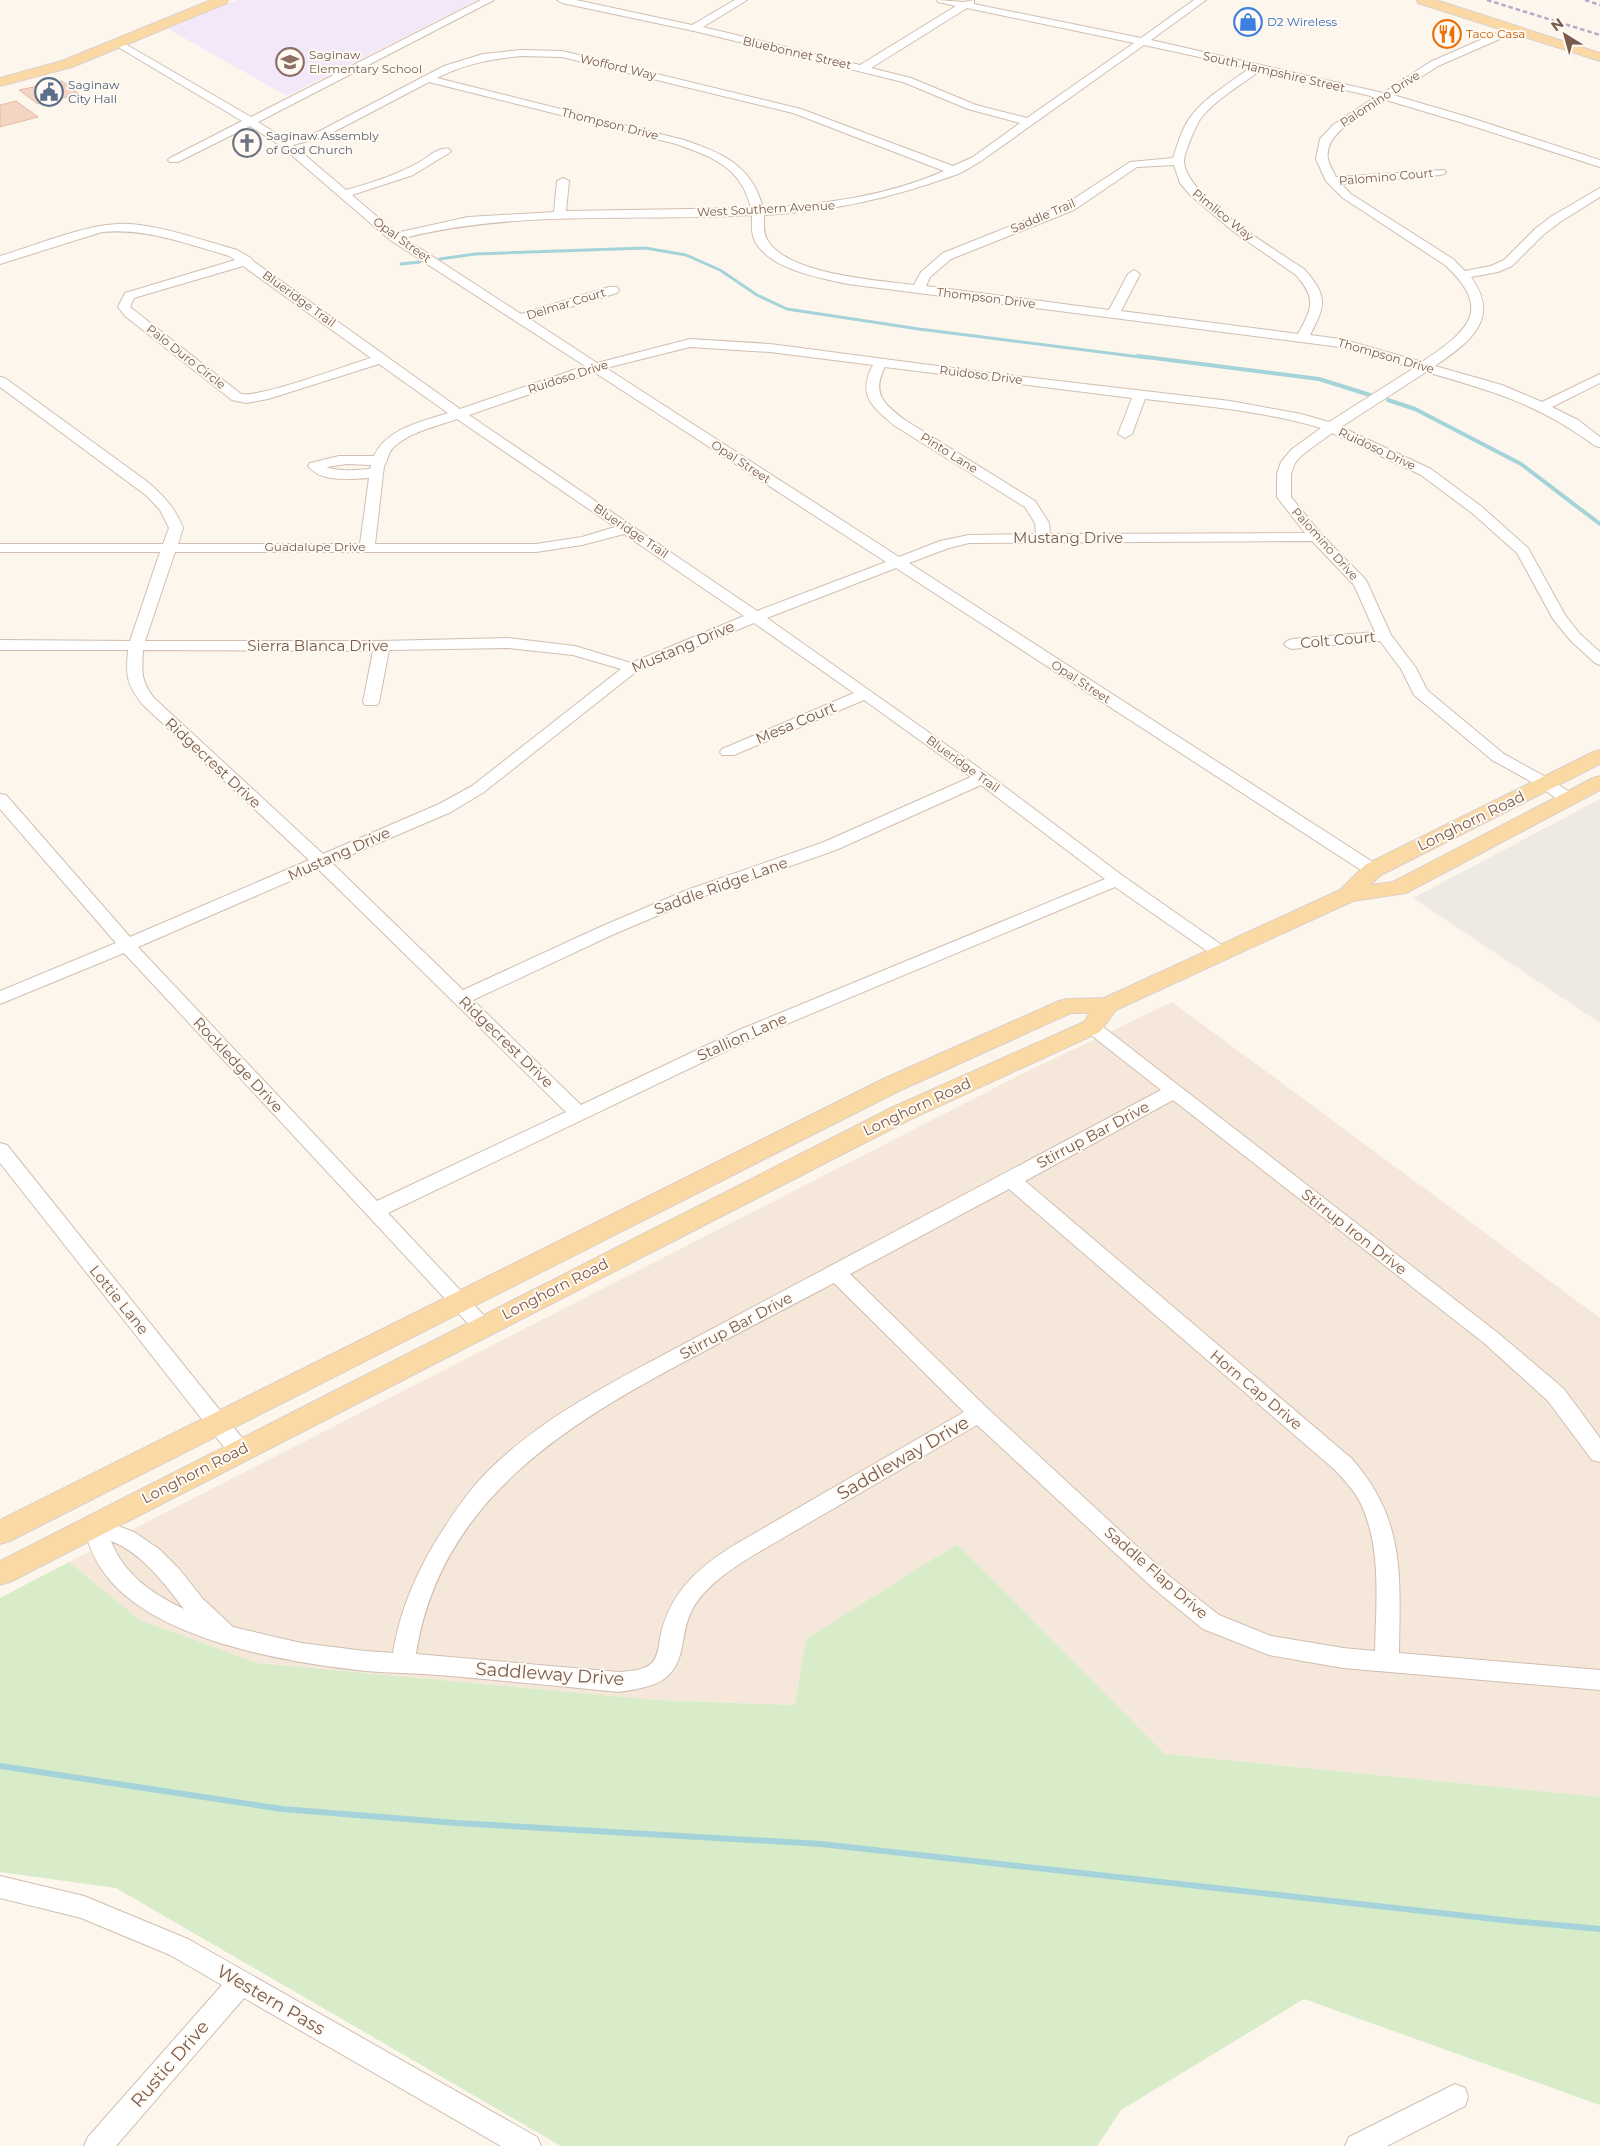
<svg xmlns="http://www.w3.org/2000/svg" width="1600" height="2146" viewBox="0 0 1600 2146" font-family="Montserrat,sans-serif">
<rect width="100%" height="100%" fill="#fdf6ec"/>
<polygon fill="#f5e8da" points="1172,1002 1600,1318 1600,1797 1165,1754 957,1544 807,1639 796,1705 656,1700 258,1663 140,1620 69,1562 1026,1072"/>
<polygon fill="#efe9e4" points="1600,799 1600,1023 1413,898"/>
<polygon fill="#f3e8fa" points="237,0 478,0 287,96 168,29"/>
<polygon fill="#d8ecc9" points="957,1544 1165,1754 1600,1797 1600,2105 1304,1999 1121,2110 1097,2146 561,2146 116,1888 0,1872 0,1598 69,1562 140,1620 258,1663 656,1700 795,1705 806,1639"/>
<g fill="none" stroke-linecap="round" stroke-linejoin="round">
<g stroke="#a5d3da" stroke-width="3">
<polyline points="440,259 475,254 645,248 686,255 720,270 757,295 787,309 919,329 1148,358"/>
<polyline points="401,264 420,262"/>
</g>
<g stroke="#a5d3da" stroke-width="4">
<polyline points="1138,356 1319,379 1370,395"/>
<polyline points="1388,400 1415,409 1521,464 1600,524"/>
</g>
<polyline stroke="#a5d3da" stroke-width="6" points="0,1766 282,1809 456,1823 821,1844 1512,1921 1600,1929"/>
</g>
<g fill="#f3d5c3" stroke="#e6bba3">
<polygon points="62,81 79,94 38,104 19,90"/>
<polygon points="16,101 38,117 0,127 0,105"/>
</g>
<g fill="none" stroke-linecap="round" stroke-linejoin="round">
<defs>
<g id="minor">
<path d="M481 0H494L258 122 287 140 318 132 444 66 483 54 521 50 562 51 801 109 953 166 973 157 1020 123 968 109 903 82 694 31 562 3 557 0H576L692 25 735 0H747L703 27 860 65 956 6 938 2 937 0 964 2 974 0V4L1141 38 1194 0H1206L1151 40 1383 93 1430 62 1510 27H1518L1519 29 1518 31 1438 66 1393 95 1471 118 1600 160V167L1463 123 1386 100C1367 112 1323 132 1328 159 1329 165 1334 172 1336 177L1444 170 1446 172 1444 174 1440 175 1341 184 1351 194 1453 259 1465 271 1491 266 1504 260 1535 229 1552 216 1600 188V197L1560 222 1543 235 1512 266 1498 272 1471 277C1502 320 1468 343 1435 366L1502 385 1542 402 1600 374V383L1552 407 1578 420 1600 437V447L1595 446C1541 405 1490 390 1426 372L1341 427 1431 469 1482 507 1528 548 1565 615 1580 634 1600 652V665L1595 663 1570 640 1553 619 1517 553 1472 513 1421 475 1332 433 1302 455 1295 463 1291 474V497L1321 534 1366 580 1391 635 1416 668 1427 690 1504 754 1553 781 1574 795 1576 799 1574 803H1562L1541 787 1492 760 1414 695 1401 669 1380 641 1292 649 1287 647 1284 644 1287 641 1292 639 1375 632 1354 585 1312 541 969 543 949 548 909 563 1379 866 1382 870 1379 874 1373 875 1367 874 896 568 767 618 989 775 1123 876 1229 950 1232 954 1229 958 1223 960 1217 958 1115 887 753 1038 388 1213 489 1321 492 1326 489 1331 482 1334 475 1331 124 953 0 1004V991L116 943 0 809V794L6 795 130 937 309 860 142 704C126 683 126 676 128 650H0V640L130 641 160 552H0V544H163L169 528 160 510 147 496 0 387V377L5 378 145 480C162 494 175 507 183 528L178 544H360L369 478C350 479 321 483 308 466L310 463 339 456H374C387 428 421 422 448 413L379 364 268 399 246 403 232 400 125 316 118 307 125 293 235 260 229 256C187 244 146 228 102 232L0 264V256C34 246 84 225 118 224 151 222 204 241 237 250L251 258 253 261 460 409 585 366 390 240 281 146 250 126 178 162H170L168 160 170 158 242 121 113 44 118 41 122 42 251 117ZM967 8 1134 43 1027 118 976 105 911 78 871 68ZM1144 45 1250 68C1231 82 1207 96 1192 115 1182 127 1178 144 1173 158L1130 162 1066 204 943 253 921 272 914 285C876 280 790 275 768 241 763 234 764 223 764 215 836 211 891 198 958 174 965 171 974 165 981 161ZM521 56 562 57 793 113 944 171C888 196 825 204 763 208 752 165 722 153 684 140L437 78C464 64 491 59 521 56ZM1261 70 1375 97 1333 125 1320 139 1316 159 1326 181 1343 198 1445 265C1495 311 1466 332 1422 362L1341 339 1310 335C1326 305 1328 296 1304 269 1277 251 1184 195 1184 161 1184 153 1196 125 1201 118 1216 99 1241 85 1261 70ZM429 82 676 144C713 157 741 167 751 208L566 211 569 181 563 178 557 181 554 212 468 217 396 233 352 195 413 175 449 153 451 151 449 149C439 146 427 158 418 163 396 175 371 183 346 190L293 145 326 136ZM1174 165 1180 183 1190 195 1234 232 1296 275C1317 299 1312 308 1298 334L1121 311 1140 274 1134 270 1128 274 1109 310 926 286 930 277 951 259 1074 210 1137 167ZM752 215C752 223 751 232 754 239 767 269 820 278 848 284L1340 347 1414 368 1329 422 1301 414 1230 401 991 373 770 344 690 339 597 363 530 319 617 293 619 290 617 287H609L521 314 404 238C518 209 636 222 752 215ZM243 266 371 358C347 365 260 398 241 394L130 307 134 298 144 295ZM690 347 770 352 873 365C857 395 872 407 895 426L1025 507 1035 523 1036 534 969 535 940 541 899 557 606 368ZM885 367 1132 398 1118 434 1125 438 1132 434 1145 399C1204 406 1264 411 1321 428L1292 449 1281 462 1277 474V497L1305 533 1050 534 1049 523 1035 501 905 420C884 404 871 394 885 367ZM594 372 886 562 757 611 469 415ZM457 419 615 527 582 537 536 544H375L384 466C388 461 387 455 392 449 408 432 435 427 457 419ZM347 464 371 465 370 469C355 470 340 472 326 467ZM624 534 744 616 631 663 575 646 508 638 382 641H145L175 552H536L582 545ZM754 623 854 693 722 749 720 752 722 755H734L864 700 971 777 824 842 687 890 600 927 463 990 332 863 451 812 484 792 637 671ZM508 648 573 655 621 669 472 786 439 804 323 854 154 698C140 680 142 671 143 650L373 651 363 702 365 705H377L379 702 389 650ZM981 785 1105 879 739 1030 581 1105 473 1000 612 935 699 898 836 850ZM318 869 566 1112 377 1201 138 947Z"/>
<path d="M1092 1021 1098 1023 1498 1333 1564 1389 1600 1438V1462L1592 1460 1548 1401 1484 1343 1173 1100 1025 1181 1351 1458C1406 1519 1400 1577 1399 1653L1600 1670V1690L1343 1668 1269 1655 1203 1629 1153 1588 977 1425 752 1556C730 1570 705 1586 692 1610 685 1623 684 1637 681 1651 673 1685 649 1687 619 1692 559 1686 498 1680 438 1675 414 1673 389 1673 366 1671 288 1663 153 1640 105 1574 94 1560 88 1543 83 1526L86 1520 94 1517 134 1532 159 1549 180 1570 203 1599 233 1627 301 1643 365 1651 393 1653C399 1614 414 1578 434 1544 450 1518 467 1492 488 1471 538 1421 603 1387 665 1354L1161 1090 1086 1031 1083 1027 1086 1023ZM1009 1189 1335 1470C1344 1480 1355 1491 1361 1504 1382 1549 1376 1602 1375 1651L1343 1648 1271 1636 1219 1615 1169 1576 987 1408 850 1274ZM834 1283 964 1412 736 1544C703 1564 675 1587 663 1626 659 1636 660 1655 652 1663 643 1671 630 1671 619 1672L416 1654C440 1498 570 1422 697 1355 742 1331 788 1307 834 1283ZM111 1541C142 1553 164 1583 184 1609 154 1595 123 1574 111 1541Z"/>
<polygon points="0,1143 7,1145 247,1444 250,1450 247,1456 239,1458 231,1456 0,1163"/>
<polygon points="0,1876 84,1896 188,1939 537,2137 541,2146 501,2146 244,1998 116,2146 84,2146 88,2137 222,1985 170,1955 81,1918 0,1898"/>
<polygon points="1455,2084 1465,2088 1468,2097 1465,2106 1387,2146 1345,2146 1349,2137"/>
</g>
<g id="major">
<polygon points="211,0 228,0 227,3 72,67 0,86 0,78 62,61"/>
<polygon points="1417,0 1436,0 1600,53 1600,61 1418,3"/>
<polygon points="1600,750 1600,764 1381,875 1370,885 1393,882 1593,778 1600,776 1600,790 1406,893 1353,901 1116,1010 1100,1032 911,1119 10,1582 0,1585 0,1561 893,1107 1084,1022 1090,1013 1071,1013 899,1091 10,1541 0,1544 0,1520 883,1079 1059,1001 1067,999 1104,998 1340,890 1365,865 1593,752"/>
</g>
</defs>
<use href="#minor" stroke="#d1beb0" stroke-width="2"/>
<use href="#major" stroke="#dad1cd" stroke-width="2"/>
<use href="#minor" fill="#fff" fill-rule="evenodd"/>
<use href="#major" fill="#fbd9a5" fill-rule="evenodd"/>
<g stroke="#b9a8c9" stroke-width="2.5" stroke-dasharray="4.5 3" stroke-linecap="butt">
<polyline points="1487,0 1600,35"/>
<polyline points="1585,0 1600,5"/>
</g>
</g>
<defs>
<symbol id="shop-ring" viewBox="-11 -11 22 22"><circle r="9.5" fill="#fffaf3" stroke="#3f7fe0" stroke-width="1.5"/><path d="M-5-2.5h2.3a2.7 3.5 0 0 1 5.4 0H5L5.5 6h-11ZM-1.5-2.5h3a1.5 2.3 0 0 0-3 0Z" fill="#3f7fe0"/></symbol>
<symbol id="restaurant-ring" viewBox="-11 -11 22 22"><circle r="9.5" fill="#fffaf3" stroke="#e8710a" stroke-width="1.5"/><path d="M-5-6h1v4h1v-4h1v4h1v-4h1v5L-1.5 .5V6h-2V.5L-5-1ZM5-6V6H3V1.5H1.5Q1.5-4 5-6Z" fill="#e8710a"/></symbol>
<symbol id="school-ring" viewBox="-11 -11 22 22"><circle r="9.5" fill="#fffaf3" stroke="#8d6e63" stroke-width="1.5"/><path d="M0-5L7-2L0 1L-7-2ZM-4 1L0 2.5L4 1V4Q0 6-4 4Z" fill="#8d6e63"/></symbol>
<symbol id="civic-ring" viewBox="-11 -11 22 22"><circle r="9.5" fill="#fffaf3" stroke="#5c6f8a" stroke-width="1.5"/><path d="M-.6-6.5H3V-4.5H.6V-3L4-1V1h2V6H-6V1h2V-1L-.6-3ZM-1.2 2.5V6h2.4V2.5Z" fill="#5c6f8a"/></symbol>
<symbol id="church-ring" viewBox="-11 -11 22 22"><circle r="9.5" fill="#fffaf3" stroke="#6b7280" stroke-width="1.5"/><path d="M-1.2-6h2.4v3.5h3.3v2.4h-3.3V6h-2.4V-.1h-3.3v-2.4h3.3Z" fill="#6b7280"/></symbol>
</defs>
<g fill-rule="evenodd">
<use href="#shop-ring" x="1232" y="6" width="32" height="32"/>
<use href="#restaurant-ring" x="1431" y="18" width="32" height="32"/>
<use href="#school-ring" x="274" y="46" width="32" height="32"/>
<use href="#civic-ring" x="33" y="76" width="32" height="32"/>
<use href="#church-ring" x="231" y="127" width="32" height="32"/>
</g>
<g text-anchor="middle" stroke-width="4" stroke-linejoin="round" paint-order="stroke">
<g font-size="12" fill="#366cbe" stroke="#fffaf3" text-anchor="start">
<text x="1267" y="26">D2 Wireless</text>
</g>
<g font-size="12" fill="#c56008" stroke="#fffaf3" text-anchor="start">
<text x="1466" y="38">Taco Casa</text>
</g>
<g font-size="12" fill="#7a5c4d" stroke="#fffaf3">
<text transform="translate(797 53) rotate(13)" y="4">Bluebonnet Street</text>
<text transform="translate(618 67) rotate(13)" y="4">Wofford Way</text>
<text transform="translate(1274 72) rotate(13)" y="4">South Hampshire Street</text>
<text transform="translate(1380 99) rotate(-33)" y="4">Palomino Drive</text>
<text transform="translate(610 124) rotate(14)" y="4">Thompson Drive</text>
<text transform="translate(1386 177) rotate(-5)" y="4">Palomino Court</text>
<text transform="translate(766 209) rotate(-3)" y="4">West Southern Avenue</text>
<text transform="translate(1223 215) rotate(39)" y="4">Pimlico Way</text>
<text transform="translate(1043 216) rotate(-23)" y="4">Saddle Trail</text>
<text transform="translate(402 240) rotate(36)" y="4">Opal Street</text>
<text transform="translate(986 298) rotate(7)" y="4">Thompson Drive</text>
<text transform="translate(299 299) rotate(36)" y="4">Blueridge Trail</text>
<text transform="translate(566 304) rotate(-17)" y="4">Delmar Court</text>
<text transform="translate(1386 356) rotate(16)" y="4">Thompson Drive</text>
<text transform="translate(186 357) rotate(38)" y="4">Palo Duro Circle</text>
<text transform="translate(981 375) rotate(7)" y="4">Ruidoso Drive</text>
<text transform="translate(568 377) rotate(-18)" y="4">Ruidoso Drive</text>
<text transform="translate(1377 449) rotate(25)" y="4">Ruidoso Drive</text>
<text transform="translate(949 453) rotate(32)" y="4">Pinto Lane</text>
<text transform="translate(741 462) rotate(33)" y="4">Opal Street</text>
<text transform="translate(631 531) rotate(34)" y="4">Blueridge Trail</text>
<text transform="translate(1325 544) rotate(48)" y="4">Palomino Drive</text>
<text x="315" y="551">Guadalupe Drive</text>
<text transform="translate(1081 682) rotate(33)" y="4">Opal Street</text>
<text transform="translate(963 764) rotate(36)" y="4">Blueridge Trail</text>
</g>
<g font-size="12" fill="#785e54" stroke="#fffaf3" text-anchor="start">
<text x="309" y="59">Saginaw<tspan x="309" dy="14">Elementary School</tspan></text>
</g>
<g font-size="12" fill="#4e5e75" stroke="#fffaf3" text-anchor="start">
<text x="68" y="89">Saginaw<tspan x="68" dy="14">City Hall</tspan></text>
</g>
<g font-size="12" fill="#5b616d" stroke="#fffaf3" text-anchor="start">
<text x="266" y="140">Saginaw Assembly<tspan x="266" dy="14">of God Church</tspan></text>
</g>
<g font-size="15" fill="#7a5c4d" stroke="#fffaf3">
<text x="1068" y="543">Mustang Drive</text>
<text transform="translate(1338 640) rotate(-5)" y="5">Colt Court</text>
<text x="318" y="651">Sierra Blanca Drive</text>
<text transform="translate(683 647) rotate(-23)" y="5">Mustang Drive</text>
<text transform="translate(796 723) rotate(-23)" y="5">Mesa Court</text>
<text transform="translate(213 763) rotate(43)" y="5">Ridgecrest Drive</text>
<text transform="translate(1471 821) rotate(-26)" y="5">Longhorn Road</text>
<text transform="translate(339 854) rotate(-24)" y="5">Mustang Drive</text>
<text transform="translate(721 886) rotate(-20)" y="5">Saddle Ridge Lane</text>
<text transform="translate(742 1037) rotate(-24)" y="5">Stallion Lane</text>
<text transform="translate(506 1042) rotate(44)" y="5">Ridgecrest Drive</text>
<text transform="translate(238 1065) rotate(47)" y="5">Rockledge Drive</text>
<text transform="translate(917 1107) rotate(-25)" y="5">Longhorn Road</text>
<text transform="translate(1093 1135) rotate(-28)" y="5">Stirrup Bar Drive</text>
<text transform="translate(1354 1232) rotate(38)" y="5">Stirrup Iron Drive</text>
<text transform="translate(555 1289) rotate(-27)" y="5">Longhorn Road</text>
<text transform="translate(119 1300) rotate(51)" y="5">Lottie Lane</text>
<text transform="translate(736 1326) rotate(-28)" y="5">Stirrup Bar Drive</text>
<text transform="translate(1256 1390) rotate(40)" y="5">Horn Cap Drive</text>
<text transform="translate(195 1473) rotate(-27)" y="5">Longhorn Road</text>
<text transform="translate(1156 1573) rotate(41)" y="5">Saddle Flap Drive</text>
</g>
<g font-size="18" fill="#7a5c4d" stroke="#fffaf3">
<text transform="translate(903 1458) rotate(-30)" y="6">Saddleway Drive</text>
<text transform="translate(550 1674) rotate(4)" y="6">Saddleway Drive</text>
<text transform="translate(271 2000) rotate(30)" y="6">Western Pass</text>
<text transform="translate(170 2064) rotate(-49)" y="6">Rustic Drive</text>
</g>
</g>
<g transform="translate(1565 35) rotate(323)" stroke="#fffaf3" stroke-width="4" paint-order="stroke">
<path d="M0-4L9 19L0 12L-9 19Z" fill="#7a5c4d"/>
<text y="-8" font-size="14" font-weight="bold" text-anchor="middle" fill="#7a5c4d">N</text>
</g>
</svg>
